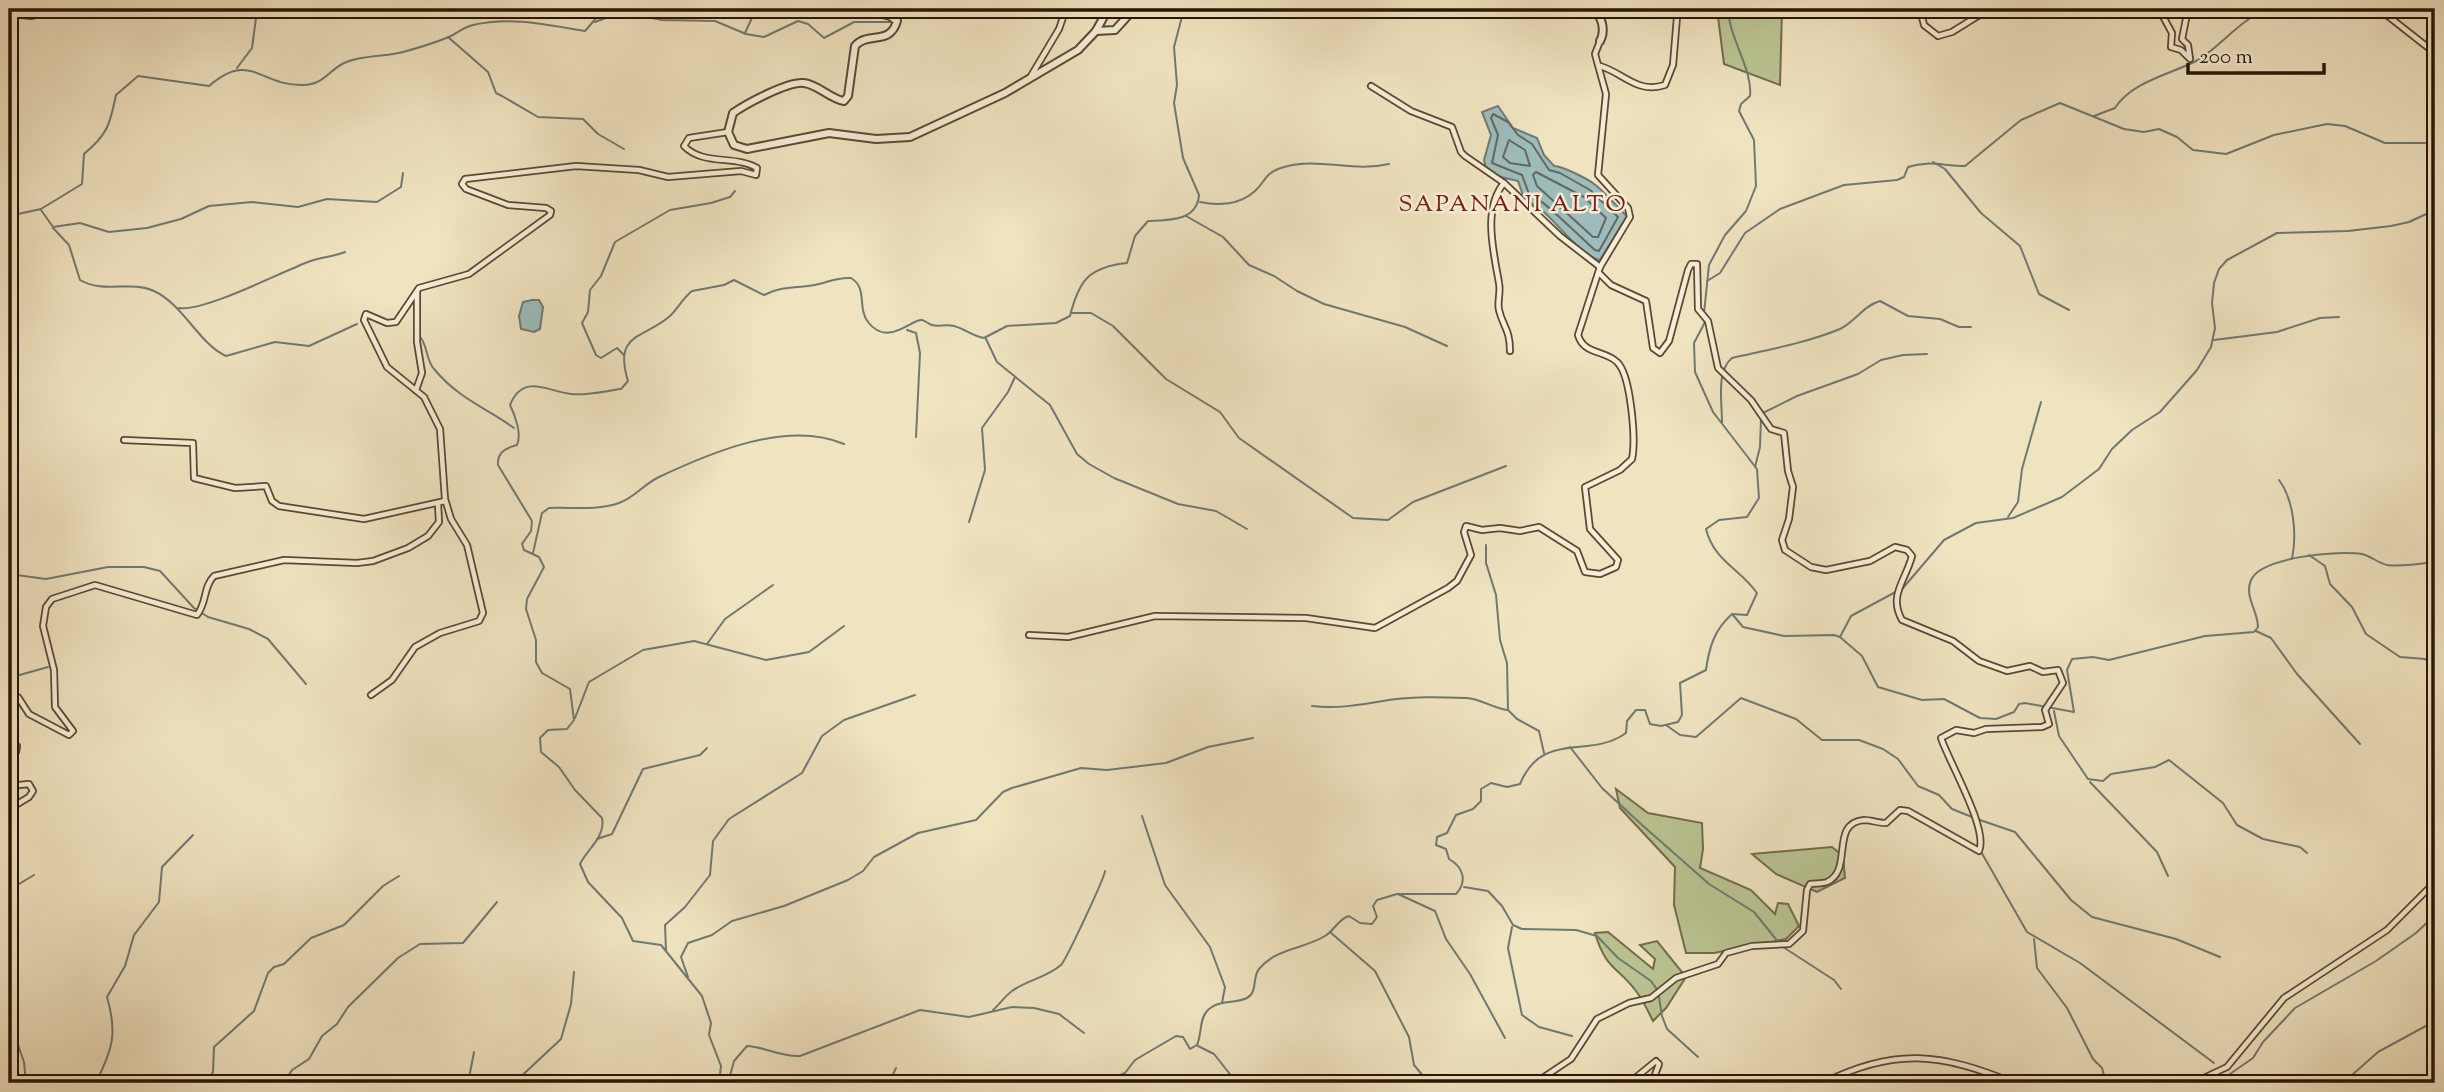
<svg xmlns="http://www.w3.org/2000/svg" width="2444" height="1092" viewBox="0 0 2444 1092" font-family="'Sorts Mill Goudy',serif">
<rect width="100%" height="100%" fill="#f0e3c0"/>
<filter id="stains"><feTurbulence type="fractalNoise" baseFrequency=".00286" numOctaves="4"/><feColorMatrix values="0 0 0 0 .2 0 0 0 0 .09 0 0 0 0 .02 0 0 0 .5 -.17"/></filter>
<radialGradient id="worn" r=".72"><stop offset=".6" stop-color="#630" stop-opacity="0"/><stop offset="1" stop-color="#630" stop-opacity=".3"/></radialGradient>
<g fill="#bac492" stroke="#726c4c" stroke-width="2">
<polygon points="1717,9 1782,9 1780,85 1724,64"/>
<polygon points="1616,789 1648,813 1702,823 1703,849 1700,868 1751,890 1775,914 1778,903 1788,904 1799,926 1786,939 1714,953 1686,953 1674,905 1675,867 1620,808"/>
<polygon points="1832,847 1843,856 1845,878 1817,892 1776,874 1752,854"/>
<path d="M1608 932 1653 969 1655 959 1640 945 1657 941 1686 977 1666 1008 1653 1021C1648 1011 1643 1000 1636 991 1617 966 1606 970 1595 933Z"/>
</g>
<g fill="#9dbcbb" stroke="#6f7973" stroke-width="2">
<path d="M1498 106 1513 128 1537 138 1544 155 1554 166C1560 165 1588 179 1594 184 1601 188 1618 208 1627 216L1600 260C1576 256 1547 204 1525 201L1518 181 1501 177 1486 168 1484 160 1491 135 1482 112Z"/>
<polygon points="532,300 539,300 543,307 540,329 534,332 521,329 519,316 523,302"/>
</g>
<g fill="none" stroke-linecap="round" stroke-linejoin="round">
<g stroke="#636860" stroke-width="2">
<path d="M1493 114 1508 122 1518 135 1532 144 1549 170 1560 173 1590 190 1618 217 1599 251 1595 250C1582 239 1540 196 1529 194L1522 175 1492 163 1498 135 1491 118Z"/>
<polygon points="1509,140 1525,150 1530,166 1510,163 1503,157"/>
<polygon points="1536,172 1584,197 1606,218 1598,237 1593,237 1537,186 1533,175"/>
</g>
<g stroke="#6f7973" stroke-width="2">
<polyline points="898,21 913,9"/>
<polyline points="595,22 622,12 662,20 715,21 746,34 764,37 798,21 808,24 824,38 854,22 892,22"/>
<polyline points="745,33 756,9"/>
<polyline points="448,37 488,72 496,93 502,96 538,117 583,119 598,134 624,149"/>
<polyline points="237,68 252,48 256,18 265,9"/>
<path d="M2094 116 2115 108C2132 81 2172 74 2198 60 2216 49 2231 31 2249 19"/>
<polyline points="1933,162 1945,169 1981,213 2020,246 2039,294 2069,310"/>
<path d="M1200 202C1218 206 1240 205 1255 191 1264 183 1265 174 1278 169 1316 155 1350 173 1389 164"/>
<polyline points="41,210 53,227 80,223 109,232 147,228 181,219 209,206 252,202 298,207 327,199 377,202 401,187 403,173"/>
<path d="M9 216 41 209 82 184 84 154C108 134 110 124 116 95L138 76 209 86C251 50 259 86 303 85 323 85 328 71 344 63 361 55 385 57 403 52 418 48 434 43 449 37 457 33 464 27 473 25 510 16 548 25 585 31L604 9"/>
<polyline points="1186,216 1223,237 1249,265 1274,276 1297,291 1324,304 1405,327 1447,346"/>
<path d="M53 228 69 245 80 280C104 294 131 280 154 291 184 305 199 344 226 356L275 342 309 346 357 324"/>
<path d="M1707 281 1720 273 1745 233 1780 209 1844 185 1897 180 1904 177 1908 167C1929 160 1943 166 1965 166L2021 120 2060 103 2124 129 2144 132 2159 129 2177 137 2193 150 2226 154 2274 135 2327 124 2345 126 2385 143H2435"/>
<path d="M179 308C204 312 281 272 308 262 320 257 333 257 345 252"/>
<polyline points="1072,313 1091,313 1113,326 1166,379 1220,412 1239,438 1353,518 1388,520 1413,502 1506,466"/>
<path d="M1704 313 1709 265 1725 235 1746 211 1756 186 1754 140 1739 111 1741 104 1750 96C1753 70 1729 38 1728 9"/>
<polyline points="907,330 916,333 920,353 916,437"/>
<path d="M421 338C428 348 426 360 434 369 459 399 485 407 514 428"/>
<polyline points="986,339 997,362 1050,405 1077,454 1089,464 1114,478 1178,504 1216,511 1247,529"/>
<polyline points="2214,340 2277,332 2320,318 2339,317"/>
<polyline points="624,355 617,348 601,358 596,355 582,323 588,312 590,290 601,276 615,242 670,210 711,203 730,197 735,191"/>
<polyline points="1763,413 1797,396 1858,374 1881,360 1903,355 1927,354"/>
<path d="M1722 422C1722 402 1716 371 1732 358 1767 350 1806 343 1840 329 1856 321 1863 306 1880 301L1908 316 1940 319 1959 327H1971"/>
<polyline points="1755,467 1760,447 1761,418"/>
<path d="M2279 480C2294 500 2297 535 2292 559"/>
<polyline points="2008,517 2018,502 2022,469 2041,402"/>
<polyline points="969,522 985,470 982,428 1008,392 1015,377"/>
<polyline points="1486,545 1486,563 1496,595 1500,640 1507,663 1508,710 1517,719 1539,731 1544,753"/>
<path d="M533 553 542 513 549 508C572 507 596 511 619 503 634 498 644 484 659 477 712 452 787 420 844 444"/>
<polyline points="2309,555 2325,566 2330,584 2352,607 2366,634 2400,657 2425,659 2435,667"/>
<polyline points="9,574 46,579 108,567 144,567 160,571 194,608 208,617 249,629 268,639 306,684"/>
<path d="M1733 615 1743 627 1784 636 1834 635 1840 637 1862 656 1878 687 1922 700 1944 699 1980 718 1996 719 2014 712 2019 704 2025 703 2074 712 2067 670 2072 659 2093 657 2109 660 2205 636 2254 632 2258 627C2258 611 2244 597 2251 580 2261 557 2339 550 2362 554 2371 556 2378 563 2387 565 2401 567 2420 564 2435 562"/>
<polyline points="2256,631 2271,638 2297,674 2360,744"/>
<polyline points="1840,637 1851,616 1903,588 1944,540 1976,523 2013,518 2062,497 2099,469 2112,449 2132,430 2160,412 2197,370 2211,347 2215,328 2212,303 2214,283 2219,269 2227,260 2277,233 2348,231 2391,226 2409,222 2435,210"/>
<polyline points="707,644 725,619 773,585"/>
<polyline points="9,678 48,667"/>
<path d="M1312 706C1336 709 1360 705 1383 701 1409 696 1440 697 1466 698 1482 699 1492 708 1507 710"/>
<polyline points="2054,711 2059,736 2088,779 2103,781 2111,774 2155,767 2169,760 2223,803 2237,825 2263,839 2300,847 2307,853"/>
<polyline points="575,718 589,682 643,650 694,641 766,660 809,652 844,626"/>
<polyline points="1666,725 1680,735 1696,737 1741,698 1796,719 1822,740 1859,740 1883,749 1898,759 1918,786 1939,795 1952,809 1972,817"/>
<polyline points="1570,747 1602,788 1641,824 1709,884 1754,912 1779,943"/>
<polyline points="2090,782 2157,852 2168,876"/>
<polyline points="1142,816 1165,885 1210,947 1225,987 1222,1003"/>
<polyline points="1977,819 2015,832 2071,900 2092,917 2176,939 2220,957"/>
<polyline points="597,839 612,834 643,769 700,755 707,748"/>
<polyline points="1980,850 2027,932 2080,963 2214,1063"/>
<polyline points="1464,887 1488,891 1502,906 1513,925 1522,929 1576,930 1597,936 1618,958 1651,981 1658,991 1662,1016 1667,1029 1698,1057"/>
<polyline points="9,890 34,875"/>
<polyline points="1398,894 1435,911 1446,939 1470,974 1505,1038"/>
<polyline points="1512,927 1508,948 1522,1015 1539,1027 1572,1036"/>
<polyline points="1330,932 1375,971 1409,1037 1414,1065 1429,1083"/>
<polyline points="2034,939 2037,968 2067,1008 2093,1059 2102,1068 2106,1083"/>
<polyline points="1783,947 1834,980 1841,989"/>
<polyline points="666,951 665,925 685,907 710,875 713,841 729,819 802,773 822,736 844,720 915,695"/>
<polyline points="688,977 681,957 688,943 712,935 732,921 784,906 848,880 863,871 874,857 918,833 976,820 1003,792 1012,788 1081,768 1107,770 1166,763 1208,747 1253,738"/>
<path d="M993 1010C1000 1004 1005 996 1012 991 1027 980 1046 978 1061 965 1066 960 1104 879 1105 871"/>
<polyline points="9,1019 24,1062 26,1083"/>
<polyline points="1198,1046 1214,1054 1237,1083"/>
<path d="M96 1083C112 1048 118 1035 107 997L125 966 134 935 159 902 162 867 193 835"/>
<polyline points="207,1083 213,1072 214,1047 254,1011 268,973 274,967 284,964 311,938 344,925 383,886 399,876"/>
<polyline points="284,1083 292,1070 309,1059 322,1036 337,1024 348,1007 398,958 420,944 463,943 497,902"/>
<polyline points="468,1083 474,1052"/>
<polyline points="514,1083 561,1039 571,1004 574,972"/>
<path d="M719 1083 721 1066 709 1035 711 1023 702 996 661 945 633 941 622 918 588 882 580 864C587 849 606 837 602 818L575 790 559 767 541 752 540 738 548 730 567 729 574 720 570 689 542 673 536 662V640L526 609 527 599 544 567 539 557 524 550 522 544 531 531 532 521 498 465C497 452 506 448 517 445 522 434 515 415 510 405 523 373 547 391 571 394 587 396 605 391 621 389L628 381C613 332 644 339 670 316 678 308 683 298 692 291L724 285 734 280 764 295C783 285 799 289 819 284 831 281 838 277 851 278 868 288 857 308 868 322 888 348 912 318 922 320 926 321 928 324 932 325 939 327 946 324 954 326 965 329 973 336 984 338L1007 326 1056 323 1070 316C1079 280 1089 267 1127 263L1135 236 1148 221C1167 220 1197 222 1199 195L1183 158 1174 103 1177 85 1174 47 1184 9"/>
<path d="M728 1083 734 1061 747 1046C766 1047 780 1057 800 1056L920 1010 969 1017 1012 1007 1034 1008 1059 1014 1084 1033"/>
<polyline points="889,1083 896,1068"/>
<path d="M1113 1083 1111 1079 1125 1073 1135 1060 1176 1036 1183 1037 1190 1049 1197 1045C1202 1034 1199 1020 1207 1011 1218 999 1235 1004 1247 998 1258 992 1252 977 1259 969 1276 948 1304 949 1325 936 1335 930 1338 919 1349 916L1360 923 1372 924 1377 917 1373 906 1377 900 1397 894H1456C1468 881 1463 867 1449 859L1446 849 1436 845 1437 837 1447 833 1456 815 1473 809 1481 801V789L1491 783 1507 787 1520 784C1543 729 1589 760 1626 733L1627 721 1636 710H1645L1650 724 1661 726 1678 722 1682 715 1680 683 1706 670C1709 648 1714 630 1732 614L1747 615 1757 593C1739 568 1714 561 1706 529L1719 520 1747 517 1759 498 1757 469 1713 412 1695 372 1694 343 1705 322"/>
<polyline points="2217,1083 2253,1058 2263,1042 2295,1008 2376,961 2416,933 2435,915"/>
<polyline points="2343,1083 2378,1052 2435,1021"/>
</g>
<defs>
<g id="minor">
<polyline points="1920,9 1924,25 1938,36 1952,32 1989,9"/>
<polyline points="2159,9 2172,33 2171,47 2181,50 2190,59 2188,45 2182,39 2188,9"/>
<polyline points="2379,9 2435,53"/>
<path d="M1600 66C1624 73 1637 94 1665 85L1673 65 1677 17 1681 9"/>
<polyline points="1031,76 1059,29 1066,9"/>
<polyline points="1371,86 1411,111 1452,127 1461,152 1465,156 1504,183 1560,236 1600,267"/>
<path d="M1504 183C1482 209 1494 253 1499 283 1501 292 1497 302 1499 310 1503 327 1510 329 1510 351"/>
<polyline points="416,390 422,373 417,342 417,292"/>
<polyline points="124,440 193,443 194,478 235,488 266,486 272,501 279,506 364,519 445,501"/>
<path d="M1029 635 1068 637 1155 616 1306 618 1375 628 1448 588 1457 581 1471 555 1464 532 1466 526 1482 530 1500 528 1520 531 1539 527 1577 551 1585 572 1600 574 1616 567 1618 560 1590 529 1585 487 1620 470 1632 459C1636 440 1631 375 1617 362 1605 350 1584 355 1578 335L1600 267 1630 217 1628 208 1598 175 1606 94 1595 54 1600 41"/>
<path d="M371 695 392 680 415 647 440 633 479 621 483 613 467 545 451 519 445 499 440 429 424 397 387 367 364 320 366 314 387 323 396 322 419 288 469 274 550 215 551 211 546 208 508 205 466 189 462 184 465 179 576 166 639 170 668 177 741 171 756 175 757 168C736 155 703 166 684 146L689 138 728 132"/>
<path d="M9 703 11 697H18L29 714 69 735 73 731 55 707 54 670 43 626 46 607 52 599 95 585 197 615C207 603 203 587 214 576L284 560 357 563 373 561 408 548 428 536 439 522 438 504"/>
<polyline points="9,742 17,746 16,752 9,755"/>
<polyline points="9,786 29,784 33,791 29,797 9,809"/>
<path d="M1535 1083 1571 1059 1597 1019 1629 1003 1651 998 1676 978 1718 964 1726 953 1752 946 1789 944 1803 931 1807 890 1810 884C1816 883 1822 884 1827 882 1854 870 1829 823 1864 820 1871 820 1878 823 1886 823L1900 810 1908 811 1979 851C1989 830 1949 762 1941 738L1956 730 1974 733 1986 729 2042 727 2049 724 2045 710 2063 683 2058 670 2043 672 2030 666 2007 671 1979 661 1953 641 1902 620C1888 595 1906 580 1912 556L1907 550 1895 547 1870 561 1826 570 1811 567 1785 550 1782 540 1789 519 1793 487 1788 471 1784 433 1771 429 1751 400 1718 368 1708 321 1698 309 1697 264H1691L1688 270 1669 341 1660 353 1653 348 1646 301 1611 285 1599 273"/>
<polyline points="1629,1083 1656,1061 1659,1064 1652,1083"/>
<path d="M1823 1083C1895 1047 1941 1053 2014 1083"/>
<polyline points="2193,1083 2227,1067 2284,998 2387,930 2435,882"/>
</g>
<g id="tertiary">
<polyline points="15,9 21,14 32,15 36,9"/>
<path d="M863 9 890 16 897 21C890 46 868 31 855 46L848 96 844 101C830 99 819 85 804 83 788 81 746 104 733 113L728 132 734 145 747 149 829 133 876 139 910 137 1005 93 1078 50 1096 31 1108 9"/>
<path d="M1578 9 1596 12C1603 20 1605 32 1600 41"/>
<polyline points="1096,31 1115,30 1134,9"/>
</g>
</defs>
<use href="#minor" stroke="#5b4834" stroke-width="8"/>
<use href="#tertiary" stroke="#5b4834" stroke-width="10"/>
<use href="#minor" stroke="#f5edd6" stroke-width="4.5"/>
<use href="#tertiary" stroke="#f5edd6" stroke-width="6"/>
</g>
<g text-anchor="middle" stroke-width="5" stroke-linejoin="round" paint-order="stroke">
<g font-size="24" letter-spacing="2" fill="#7a1f14" stroke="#f5edd6">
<text x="1513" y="211">SAPANANI ALTO</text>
</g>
</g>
<rect width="2444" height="1092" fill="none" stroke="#f0e3c0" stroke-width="35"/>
<rect x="10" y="10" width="2423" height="1071" fill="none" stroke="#291406" stroke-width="3.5"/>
<rect x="18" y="18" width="2409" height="1057" fill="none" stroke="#291406" stroke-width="2"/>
<path d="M2188 63v10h136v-10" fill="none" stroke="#291406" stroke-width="3.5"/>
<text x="2199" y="63" font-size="21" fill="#291406" stroke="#f5edd6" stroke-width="5" paint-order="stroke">200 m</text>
<rect width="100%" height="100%" filter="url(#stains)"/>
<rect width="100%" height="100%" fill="url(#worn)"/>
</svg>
